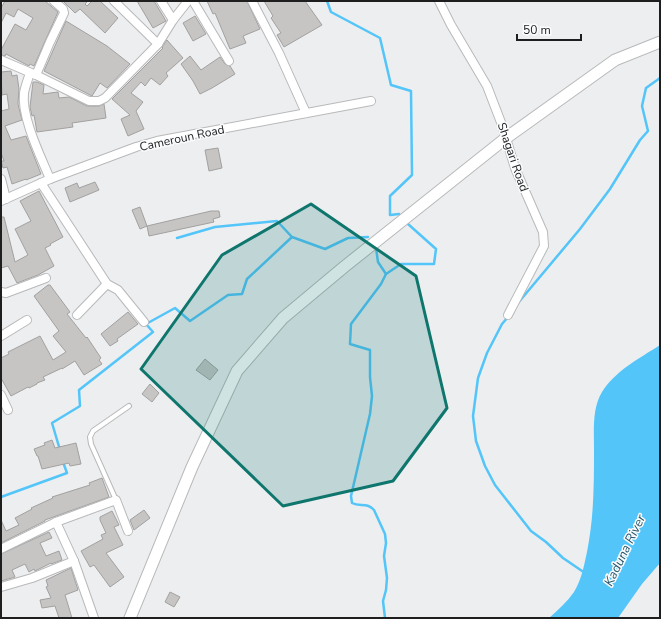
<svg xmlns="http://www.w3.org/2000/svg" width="661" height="619" viewBox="0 0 661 619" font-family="'Nunito Sans',sans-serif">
<rect width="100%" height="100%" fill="#edeef0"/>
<path fill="#53c5f9" d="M660 345V563L642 584 618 618H549C558 610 567 602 574 592 582 579 584 565 587 552 594 517 594 484 594 449 594 431 592 408 602 392 615 371 640 358 660 345Z"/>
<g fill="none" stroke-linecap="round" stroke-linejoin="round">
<g stroke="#53c5f9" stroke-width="2.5">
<polyline points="327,1 331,12 380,38 391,85 411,91 412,175 390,196 390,215 399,214"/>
<polyline points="177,238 215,227 277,221 292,237 325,249 348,238 368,237"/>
<polyline points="376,248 378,262 386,274"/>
<polyline points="518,303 580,229 610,189 640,140 648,131 642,106 646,88 660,78"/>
<polyline points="508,317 502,324 487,353 478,378 473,416 476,441 485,466 495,485 531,531 546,542 563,558 585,573"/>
<polyline points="60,450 52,423 80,406 79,390 153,332 146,324 175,308 190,321 228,295 242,294 247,279 292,237"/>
<polyline points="1,497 67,473 63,462"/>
<path d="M385 618 383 601 386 590 387 578 384 556 386 543 385 534 374 510C367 502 360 507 352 503L351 496 370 414 372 396 370 377V350L350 344 351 324 381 284 386 274 401 264H434L436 249 408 224"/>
</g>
</g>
<g fill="#c6c5c4" stroke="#a2a1a0">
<polygon points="5,1 45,1 58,12 34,66 30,64 29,66 25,64 6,54 5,56 1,55 1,50 15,24 26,30 33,18 18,9 14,17 6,13 1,23 1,8"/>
<polygon points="63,1 88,1 85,4 87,6 92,1 100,1 118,18 105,33 80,9 75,13"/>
<polygon points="137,1 154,1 166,21 153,28"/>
<polygon points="207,1 247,1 260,29 243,36 246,43 230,49 215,13 213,14"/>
<polygon points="264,1 305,1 322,25 284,47 277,35 281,33 271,18 273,16"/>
<polygon points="195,16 206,34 193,41 183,23"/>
<polygon points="66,21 107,46 130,64 107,88 100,83 92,96 44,71"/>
<polygon points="167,40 183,58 166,73 168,76 160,85 151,78 145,86 141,82 131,93 143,102 136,111 144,129 128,136 121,119 130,115 112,99 163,48 162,47"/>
<polygon points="190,56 201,70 220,57 225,64 230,66 235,74 212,88 200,94 193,81 181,64"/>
<polygon points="11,71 12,76 17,75 19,89 18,104 22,120 5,126 11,140 26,136 41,174 26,180 26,179 12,184 7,167 3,168 1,161 4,161 1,153 1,111 9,109 7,94 2,95 1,72"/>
<polygon points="33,82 37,82 44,85 43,94 58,92 59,98 69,97 87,106 99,106 104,104 106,118 72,123 73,127 37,132 34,115 32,116 30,107"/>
<polygon points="218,148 222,168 209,171 205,150"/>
<polygon points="95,182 99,190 70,202 65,188 77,183 79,188"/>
<polygon points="39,191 63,237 50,244 51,245 45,248 54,266 38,275 17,283 8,266 1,268 1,217 4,217 15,262 28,255 15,229 31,221 20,201"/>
<polygon points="140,207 147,226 140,229 132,210"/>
<polygon points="211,211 219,211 220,217 213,219 214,222 149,236 147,226"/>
<polygon points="48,285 50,285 70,312 67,314 86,338 87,337 101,358 99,360 102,364 84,375 75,361 62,369 62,368 43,377 45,380 37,383 37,384 29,388 28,387 11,396 1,378 1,358 9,354 8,352 40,336 53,360 66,352 53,336 59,331 34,296"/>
<polygon points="128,312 138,324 117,339 118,341 110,346 101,334"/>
<polygon points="205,359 218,370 210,380 196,370"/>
<polygon points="150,384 159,393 152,402 142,394"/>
<polygon points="52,440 55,448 76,443 81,464 70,466 69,463 42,469 38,456 37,456 34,449 45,445 44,443"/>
<polygon points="102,478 109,497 45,520 45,521 1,543 1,520 6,531 19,525 15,518 32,509 31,508 53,498 52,497 90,485 89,483"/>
<polygon points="144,510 150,518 134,530 130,520"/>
<polygon points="112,511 119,525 114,527 123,545 106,553 124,577 110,587 94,565 90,567 81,551 103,539 101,535 106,533 100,520 100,517"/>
<polygon points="49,532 52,538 40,543 46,556 59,551 62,560 51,564 51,563 35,571 34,569 29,572 25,564 12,570 15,577 1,581 1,554"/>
<polygon points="71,568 78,590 65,595 72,618 59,618 55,606 42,608 40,600 51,598 46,587 48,586 46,580"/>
<polygon points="170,592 180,597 174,607 165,602"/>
</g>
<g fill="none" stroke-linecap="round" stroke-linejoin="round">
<defs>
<polyline id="service" points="116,500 91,444 90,437 93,431 129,406"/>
<g id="minor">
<polyline points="114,1 158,44"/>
<polyline points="161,1 173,20"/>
<polyline points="193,1 229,61"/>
<polyline points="252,1 279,53 306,113"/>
<polyline points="439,1 451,25 487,86 502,125 515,168 543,232 544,246 508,315"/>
<polyline points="1,60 36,75 89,101 99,101 105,98 158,44 173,20 188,1"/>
<path d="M30 73C28 79 25 87 24 93 21 117 41 157 50 179"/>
<polyline points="36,75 50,42 64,13 63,9 54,1"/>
<polyline points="1,179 6,199"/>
<polyline points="41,183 107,284 118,290 144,322"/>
<polyline points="1,201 50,179 136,147 157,141 371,101"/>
<polyline points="1,292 6,293 46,278"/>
<polyline points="77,315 107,284"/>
<polyline points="1,336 27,320"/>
<polyline points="1,395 8,410"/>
<polyline points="56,522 74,561 94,618"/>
<polyline points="1,549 56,522 116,500 128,531"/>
<polyline points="1,587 32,578 74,561"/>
</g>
<polyline id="tertiary" points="130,618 192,467 237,371 283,318 344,267 506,138 615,60 660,42"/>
</defs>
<use href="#service" stroke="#b8b9ba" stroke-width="6"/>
<use href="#minor" stroke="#b8b9ba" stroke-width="10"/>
<use href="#tertiary" stroke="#b8b9ba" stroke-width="13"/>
<use href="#service" stroke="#fff" stroke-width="4"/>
<use href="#minor" stroke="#fff" stroke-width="8"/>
<use href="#tertiary" stroke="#fff" stroke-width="11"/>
</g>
<path fill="#0f766e" fill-opacity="0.2" stroke="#0f766e" stroke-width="3" stroke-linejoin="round" d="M311 204 416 276 447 408 393 481 283 506 141 369 222 255Z"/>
<g text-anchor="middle" stroke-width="3" stroke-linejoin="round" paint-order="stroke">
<g font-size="12" fill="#1e1e1f" stroke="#fafcfd">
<text transform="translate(182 138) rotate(-12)" y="4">Cameroun Road</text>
<text transform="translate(513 157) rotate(71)" y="4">Shagari Road</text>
</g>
<g font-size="13" font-style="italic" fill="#28576d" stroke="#fafcfd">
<text transform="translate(624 550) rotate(-64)" y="5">Kaduna River</text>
</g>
</g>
<rect width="661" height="619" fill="none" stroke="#1e1e1f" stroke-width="4"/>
<path d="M517 34v6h64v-6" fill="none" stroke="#1e1e1f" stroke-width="2"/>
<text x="523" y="34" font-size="12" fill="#1e1e1f" stroke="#fafcfd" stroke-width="3" paint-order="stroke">50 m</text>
</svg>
